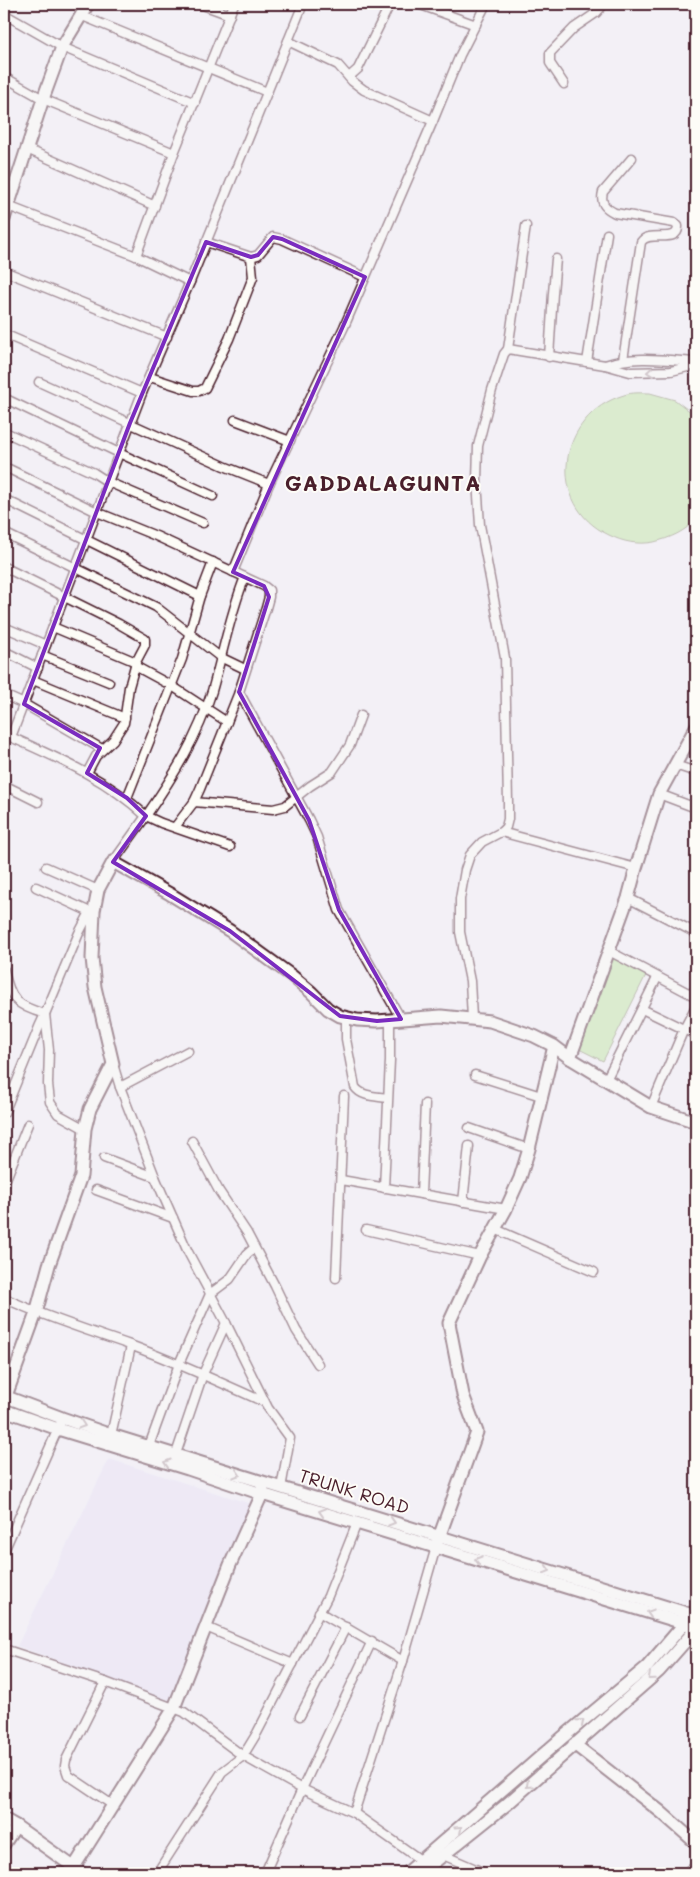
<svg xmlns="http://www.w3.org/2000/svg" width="700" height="1877" viewBox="0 0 700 1877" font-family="Mali,sans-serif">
<rect width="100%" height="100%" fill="#f3f0f6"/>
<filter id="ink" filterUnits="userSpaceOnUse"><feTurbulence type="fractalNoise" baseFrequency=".02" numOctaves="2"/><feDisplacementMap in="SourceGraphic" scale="10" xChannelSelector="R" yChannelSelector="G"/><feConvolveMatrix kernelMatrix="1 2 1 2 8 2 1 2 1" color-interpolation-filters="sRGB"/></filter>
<g filter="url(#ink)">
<polygon fill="#e8e1f4" points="109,1459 251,1504 171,1701 17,1646"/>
<g fill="#bee5a0" stroke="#848266">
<path d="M650 393 675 400 696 416V519C685 532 670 538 654 542 638 545 623 542 609 535 545 505 557 415 624 395 632 392 642 393 650 393Z"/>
<polygon points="611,947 648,971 603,1061 571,1045"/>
</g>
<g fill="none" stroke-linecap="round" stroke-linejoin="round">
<defs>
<g id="street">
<polyline points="200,4 230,15"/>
<polyline points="418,4 476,25"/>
<polyline points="4,14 62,47 195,103"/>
<polyline points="80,15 267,92"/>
<polyline points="288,41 338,65 352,81 364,90 433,121"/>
<polyline points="4,77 43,99 174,153"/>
<polyline points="349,77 358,69 390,4"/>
<polyline points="564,84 550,63 550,53 574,28 596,13 604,4"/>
<polyline points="27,149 155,206"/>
<polyline points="8,206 136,256 190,282"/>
<polyline points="206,242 251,257 258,255 273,237 282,239 365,277"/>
<polyline points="136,256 174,153 234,4"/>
<polyline points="4,271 167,337"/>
<polyline points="4,334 142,393"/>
<polyline points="508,349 605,365 630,372 671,371 696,365"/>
<polyline points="549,357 553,293 556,259"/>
<path d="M623 360 641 242C649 229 679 245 678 226L674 223 615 213C605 208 600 203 603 192L632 158"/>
<polyline points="587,362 607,234"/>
<path d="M605 365C633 355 666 360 696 362"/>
<polyline points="150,377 193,391 199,391 205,388 229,339 253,277 251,257"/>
<polyline points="39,382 224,466 269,484"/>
<polyline points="4,398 119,453 213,496"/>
<polyline points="235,420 290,441"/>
<polyline points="7,433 94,473 108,482 203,523"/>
<polyline points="9,469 97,512 156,536 264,586 269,590 269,597 266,608 239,692 200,789 194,802 175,827"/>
<polyline points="4,499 200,596"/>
<polyline points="4,533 156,607 220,657 245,669"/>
<polyline points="4,567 119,624 145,639 145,645 136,662 129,687 124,723 113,740 96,756 87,773"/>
<polyline points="233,572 269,484 344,327 433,121 460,55 486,4"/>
<polyline points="4,627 46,645"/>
<polyline points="53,627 136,662"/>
<polyline points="4,651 38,668"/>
<polyline points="42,655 109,682"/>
<polyline points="135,666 172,686 227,722"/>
<polyline points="33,680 125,718"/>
<polyline points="239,692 309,820 317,837 339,910 401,1019"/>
<polyline points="4,695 24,704 102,749"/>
<path d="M4 734C55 757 105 777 146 816L113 862"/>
<polyline points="11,737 142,393 190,282 303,4"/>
<polyline points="675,765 696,772"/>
<polyline points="4,785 38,802"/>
<polyline points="659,794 696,808"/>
<polyline points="127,798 182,659 200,596 213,562"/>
<polyline points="194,802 273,809 285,806 310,786 332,772 350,745 361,715"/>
<polyline points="501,832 636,868"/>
<path d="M230 847 161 823 146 816C173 777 198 737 212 691 223 653 230 614 245 577"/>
<polyline points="46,867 98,890"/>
<polyline points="36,887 90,912"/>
<polyline points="628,898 696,933"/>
<polyline points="609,951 696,997"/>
<path d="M4 970C10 1000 17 1006 45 1014L39 1027 4 1113"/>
<polyline points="642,1009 696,1035"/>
<path d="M346 1018V1039L355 1087C362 1097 376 1096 387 1098"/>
<polyline points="472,1018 470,981 460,932 460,899 465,870 470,855 482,842 501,832 506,827 508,819 508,802 505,658 480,525 477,481 478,446 492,390 504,354 508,349 526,226"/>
<polyline points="113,1064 120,1087 155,1177 188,1252 226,1323 268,1408 290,1438 281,1488"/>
<polyline points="475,1075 541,1096"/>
<polyline points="606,1080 657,978"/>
<polyline points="120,1087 188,1051"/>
<polyline points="651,1107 684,1029 696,1006"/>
<polyline points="469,1128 529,1149"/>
<polyline points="85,1129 58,1114 50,1102 48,1084 49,1050 45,1014 79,933 90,912 94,911"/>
<polyline points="192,1141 219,1191 247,1233 275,1286 296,1330 318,1364"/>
<polyline points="104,1158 155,1177"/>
<polyline points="341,1180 506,1209"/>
<polyline points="4,1184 28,1124"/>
<polyline points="384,1188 390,1060 390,1020"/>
<polyline points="96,1190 173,1218"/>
<polyline points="421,1194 425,1104"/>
<polyline points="463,1202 469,1146"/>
<polyline points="495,1229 594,1272"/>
<polyline points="366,1230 480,1256"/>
<polyline points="336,1278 344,1096"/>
<path d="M4 1298C45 1317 87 1330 130 1345 176 1362 220 1382 264 1402"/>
<polyline points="111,1435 131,1346"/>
<polyline points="149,1446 179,1364 210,1294 230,1279 247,1254 254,1248"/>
<polyline points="176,1454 203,1374 226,1323"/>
<polyline points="4,1551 60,1424"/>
<polyline points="319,1612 403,1661"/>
<polyline points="206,1627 293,1664"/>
<polyline points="4,1649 105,1682 184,1712 243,1756 302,1789 354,1813 422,1861"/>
<polyline points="105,1682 66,1760 65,1766 68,1775 114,1806"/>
<polyline points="300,1716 346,1627"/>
<polyline points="354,1813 403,1661 436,1547"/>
<polyline points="443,1855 485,1873"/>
<polyline points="157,1873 222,1772 243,1756 257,1733 328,1596 357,1523"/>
<polyline points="265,1873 302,1789 372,1641"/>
<polyline points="686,1873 696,1864"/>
</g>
<g id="secondary">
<polyline points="4,219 43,99 62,47 88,4"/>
<polyline points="570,1058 628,898 636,868 659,794 696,727"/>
<polyline points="4,1396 62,1418 111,1435 696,1616"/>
<polyline points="6,1396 36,1313 49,1265 81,1176 85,1129 90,1109 113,1064 95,987 92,958 94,911 98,890 113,862 170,894 230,931 292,976 311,992 328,1009 340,1016 357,1020 377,1021 441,1016 490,1021 534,1036 554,1046 570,1058 651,1107 696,1122"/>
<polyline points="4,1410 58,1429 188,1469 262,1494 696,1627"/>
<polyline points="437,1543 477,1432 463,1395 449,1323 480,1256 506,1209 520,1178 529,1149 554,1046"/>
<polyline points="574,1744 661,1812 696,1843"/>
<polyline points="4,1819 16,1826"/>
<polyline points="4,1844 16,1826 82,1873"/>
<polyline points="74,1867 174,1708 230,1565 262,1494 263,1487"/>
<polyline points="407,1873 562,1738 647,1667 684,1624 686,1619"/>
<polyline points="421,1873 506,1805 659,1671 696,1629"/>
</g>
</defs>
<use href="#street" stroke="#4a1f2b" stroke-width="11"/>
<use href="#secondary" stroke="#4a1f2b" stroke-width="15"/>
<use href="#street" stroke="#fdfcf7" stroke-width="8"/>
<use href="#secondary" stroke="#fdfcf7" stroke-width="11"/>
</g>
<defs><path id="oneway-chevron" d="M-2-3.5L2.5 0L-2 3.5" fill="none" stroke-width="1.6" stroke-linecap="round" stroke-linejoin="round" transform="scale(1.25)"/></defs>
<g stroke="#ac999b">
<use href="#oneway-chevron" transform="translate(650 372) rotate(176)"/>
<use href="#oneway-chevron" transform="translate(82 1425) rotate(19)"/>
<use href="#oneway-chevron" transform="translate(167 1463) rotate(-163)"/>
<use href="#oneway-chevron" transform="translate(237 1474) rotate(18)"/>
<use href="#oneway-chevron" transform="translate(322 1512) rotate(-163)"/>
<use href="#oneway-chevron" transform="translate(392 1522) rotate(17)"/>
<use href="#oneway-chevron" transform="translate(478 1560) rotate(-163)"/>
<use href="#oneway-chevron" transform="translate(547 1570) rotate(17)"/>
<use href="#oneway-chevron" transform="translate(650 1613) rotate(-162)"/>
<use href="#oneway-chevron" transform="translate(651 1677) rotate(139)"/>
<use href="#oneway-chevron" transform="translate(581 1722) rotate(-40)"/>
<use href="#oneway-chevron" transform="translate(529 1785) rotate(138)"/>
<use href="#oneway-chevron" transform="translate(459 1829) rotate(-42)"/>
</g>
</g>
<path d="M0 0H700V1877H0ZM273 237 282 239 365 277 233 572 264 586 269 597 239 692 309 820 339 910 401 1019 377 1021 340 1016 230 931 113 862 146 816 127 798 87 773 100 748 24 704 130 423 206 242 251 257 258 255Z" fill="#f3f0f6" fill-opacity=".55" fill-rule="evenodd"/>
<path fill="none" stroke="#7b2cbf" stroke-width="4" stroke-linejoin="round" d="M273 237 282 239 365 277 233 572 264 586 269 597 239 692 309 820 339 910 401 1019 377 1021 340 1016 230 931 113 862 146 816 127 798 87 773 100 748 24 704 130 423 206 242 251 257 258 255Z"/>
<g text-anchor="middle" stroke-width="4" stroke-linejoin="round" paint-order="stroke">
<g font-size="18" fill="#4a1f2b" stroke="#fdfcf7">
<text transform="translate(354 1492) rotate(17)" y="6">TRUNK ROAD</text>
</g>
<g font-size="22" font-weight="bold" letter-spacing="1" fill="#4a1f2b" stroke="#fdfcf7">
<text x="383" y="491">GADDALAGUNTA</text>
</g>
</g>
<rect width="700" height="1877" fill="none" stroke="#fdfcf7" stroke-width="20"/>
<rect x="10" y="10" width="680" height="1857" fill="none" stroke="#4a1f2b" stroke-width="2" filter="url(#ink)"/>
</svg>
